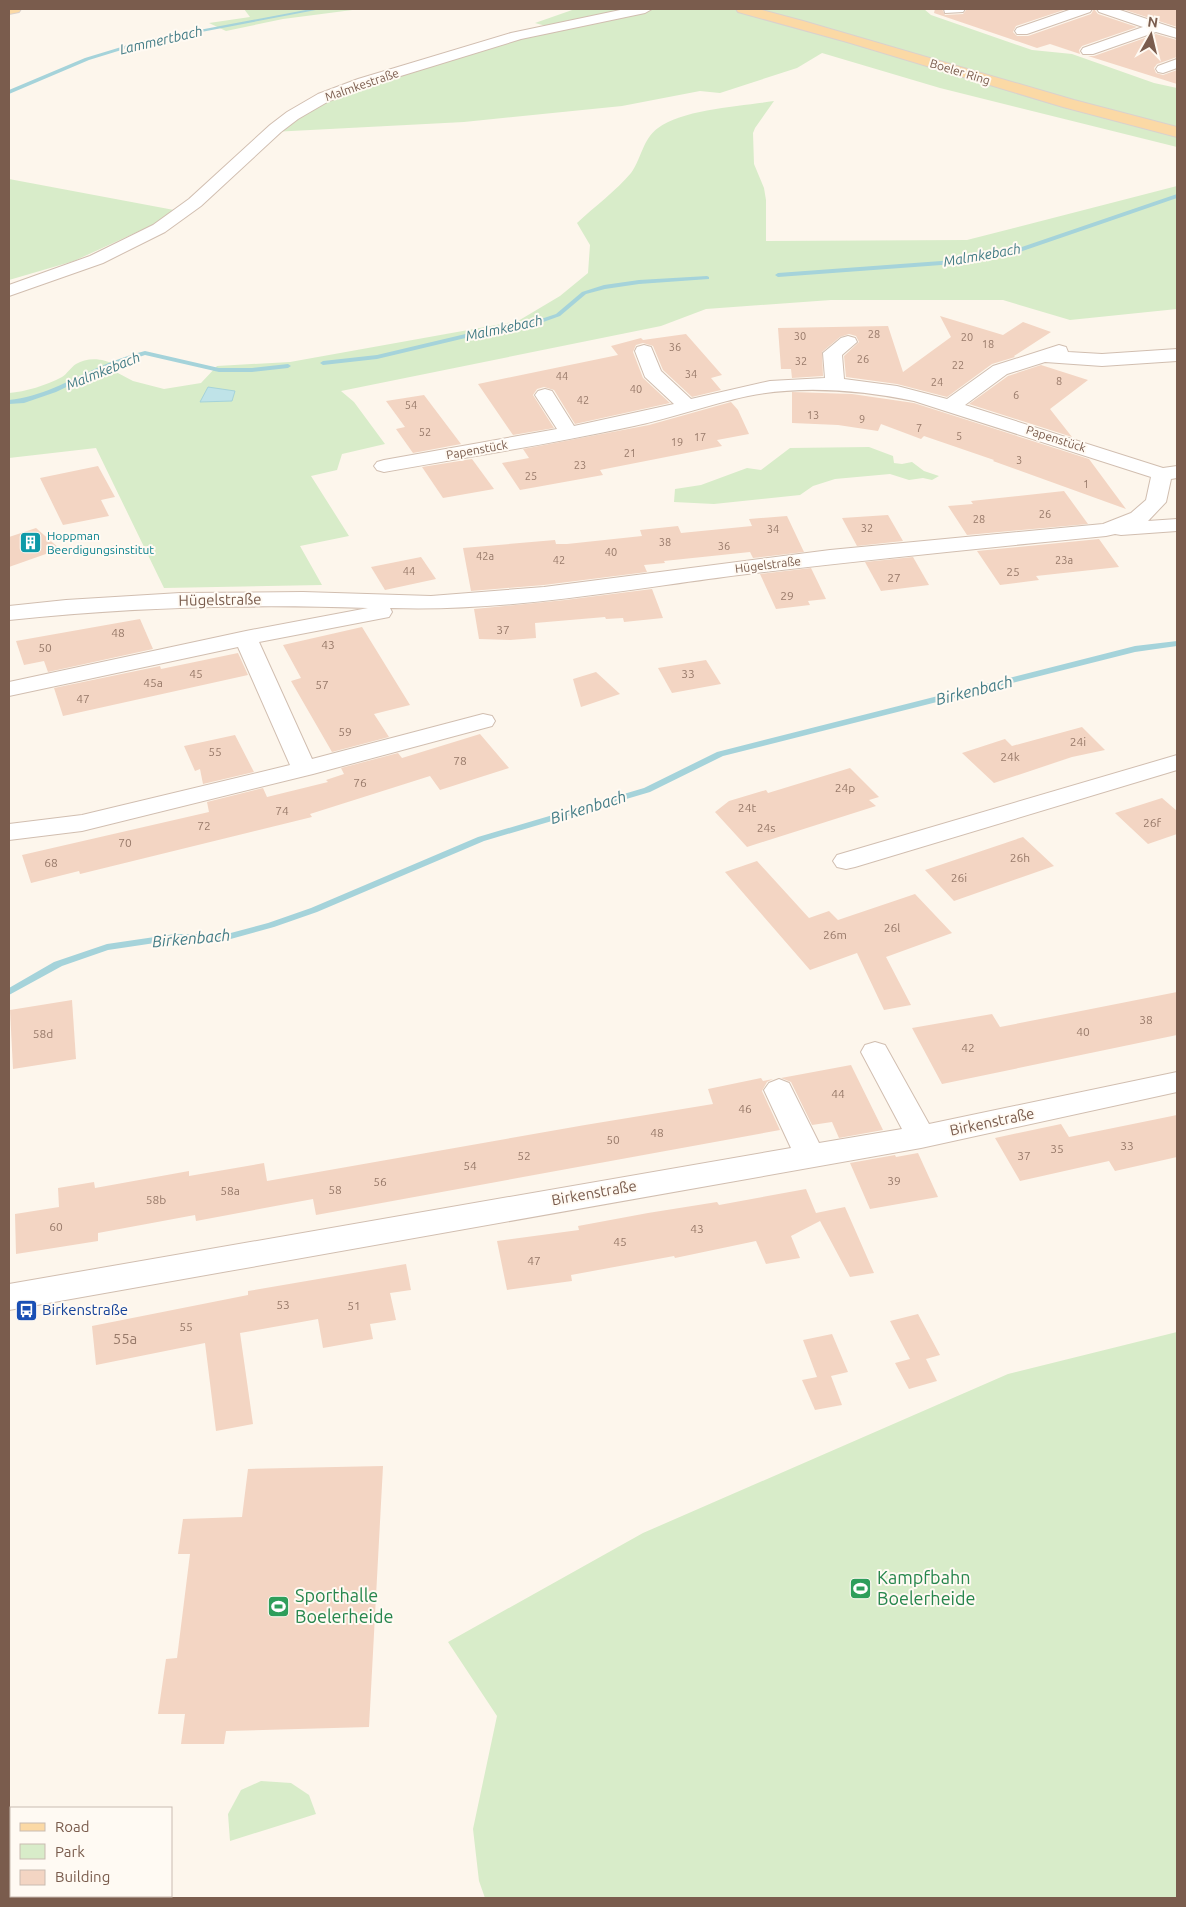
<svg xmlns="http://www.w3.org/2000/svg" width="1186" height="1907" viewBox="0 0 1186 1907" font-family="Ubuntu,sans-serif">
<rect width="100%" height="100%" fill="#fdf6ec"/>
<g fill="#d8ecc9">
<polygon points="244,9 360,9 283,19 226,31 209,23 250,17"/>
<polygon points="575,9 634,9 546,26 535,23"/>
<polygon points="645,9 924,9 931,15 1032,50 1072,54 1154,83 1177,88 1177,147 940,88 822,53 797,68 720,93 700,91 622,106 464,122 272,132 311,103 471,51"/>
<path d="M774 101 755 128 753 133 754 164 764 188 766 200V241L967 240 1177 186V309L1070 320 1003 300H831L706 309 661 326 341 391 354 402 385 444 342 454 337 470 311 476 349 536 300 546 322 585 164 588 96 448 9 458V393C25 392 47 385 62 377 67 374 71 367 76 364 87 357 104 358 114 365V371L133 381 164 389 201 383 217 366 290 362 518 321 560 296 588 273 590 245 577 223C594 207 617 190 631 173 642 158 642 140 658 128 683 109 742 106 774 101Z"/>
<polygon points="9,179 174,210 161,221 74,261 9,280"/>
<polygon points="869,447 893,456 894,463 902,464 912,462 924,471 939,476 932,480 923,478 909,480 890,474 835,479 813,486 800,495 714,504 674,502 675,489 701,485 747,468 761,470 790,448"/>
<polygon points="1177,1332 1177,1898 485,1898 479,1881 473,1829 497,1716 448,1642 643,1533 1008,1374"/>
<polygon points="261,1781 291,1783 309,1795 316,1814 230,1841 228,1814 241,1790"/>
</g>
<polygon fill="#bfe3e8" stroke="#a5d3da" points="208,387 235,391 232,401 200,402"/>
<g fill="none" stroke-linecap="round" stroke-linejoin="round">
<g fill="#a5d3da" fill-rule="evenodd">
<polygon points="311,9 321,9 144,43 89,60 9,94 9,90 85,58 141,41"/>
<polygon points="1177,194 1177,198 1011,255 955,264 778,277 775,275 778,273 955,260 1010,251"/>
<polygon points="707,276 709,277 709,279 639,284 605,289 586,294 560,316 535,325 495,331 377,359 323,365 320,363 323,361 377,355 495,327 532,322 556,314 582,292 604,285 639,280"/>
<path d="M145 351 219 368H252L288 364 291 366 288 368 252 372H219L145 355 104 369 56 392 24 403 9 404V400C41 397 68 381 97 368 112 361 129 355 145 351Z"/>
<polygon points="1177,641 1177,646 1135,652 723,756 650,792 484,841 317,912 274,927 227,940 175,940 108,950 62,966 9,995 9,988 54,962 107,944 175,934 227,934 268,923 311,908 478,837 644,788 717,752 1135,646"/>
</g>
</g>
<g fill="#f3d5c3">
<polygon points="935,9 942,9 945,15 963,14 967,9 1067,9 1016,26 1013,32 1017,36 1028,36 1091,14 1094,9 1098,14 1137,27 1082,46 1079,50 1080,54 1050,44 1037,48 934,13"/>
<polygon points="1122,9 1177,9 1177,27"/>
<polygon points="1156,34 1177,40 1177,57 1157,64 1154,68 1156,73 1163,75 1177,70 1177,84 1088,56 1094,56"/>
<polygon points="940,316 1003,335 1023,322 1051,332 1014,356 1015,357 992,364 947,397 897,384 846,377 844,356 859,342 856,336 849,334 840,337 822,352 823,376 792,378 791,369 781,369 778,328 888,326 903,372 951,337"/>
<polygon points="686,334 722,375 711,378 721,390 692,397 663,370 653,346 643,343 636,345 633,352 643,378 670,403 575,424 554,390 544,387 537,389 533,395 554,428 513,435 478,384 618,355 611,346 641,338 643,340"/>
<polygon points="1041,365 1088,380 1050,409 1072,437 969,404 1008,376"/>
<polygon points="792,392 852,394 914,403 1089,459 1126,509 993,461 994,460 924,436 921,439 881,424 878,431 838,425 792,423"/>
<polygon points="424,395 461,444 413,453 396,429 405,427 386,401"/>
<polygon points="731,402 738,410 749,434 717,440 722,446 600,470 603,475 520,490 502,463 529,458 523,449 649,425"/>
<polygon points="472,459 494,489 443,498 422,467"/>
<polygon points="98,466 115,497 101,500 109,516 63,525 40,478"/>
<polygon points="1064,491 1088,524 967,535 948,506 973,504 971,501"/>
<polygon points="888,515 903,541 857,546 842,518"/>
<polygon points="787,516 804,552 753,558 750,552 664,561 665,563 644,565 647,572 544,585 471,591 463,548 555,540 556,544 567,544 642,536 640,530 678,526 681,533 752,526 749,519"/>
<polygon points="36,528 60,549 9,567 9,537"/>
<polygon points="1099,539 1119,567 1036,576 1039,580 1000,585 977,551"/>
<polygon points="421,557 436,579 385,590 371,567"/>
<polygon points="913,557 929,585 881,591 865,562"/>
<polygon points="811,568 826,599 808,601 810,605 776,609 760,574"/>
<polygon points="652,589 663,618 624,622 623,618 606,619 605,617 535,623 536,638 510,640 479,639 474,609 565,600"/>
<polygon points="140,619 153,649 48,672 44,661 24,665 16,641"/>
<polygon points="362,627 410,705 374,714 389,737 332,752 291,681 301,678 283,645"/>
<polygon points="238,653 248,675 63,716 54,688 160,666 161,669"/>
<polygon points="706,660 721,684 672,693 658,668"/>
<polygon points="596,672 620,694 581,707 573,679"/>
<polygon points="1082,727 1105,750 1072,757 994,783 962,753 1005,739 1012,746"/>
<polygon points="480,734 509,768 440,790 430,776 310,814 312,817 80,874 79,871 31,883 22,855 209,812 207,802 263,788 267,797 328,782 326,780 344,774 341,768 398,753 402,758"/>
<polygon points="235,735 254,772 203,784 200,769 195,771 184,746"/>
<polygon points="850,768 879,797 869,800 876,806 747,847 715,812 729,801 766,790 768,793"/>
<polygon points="1162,798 1177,811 1177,834 1148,844 1115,813"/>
<polygon points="1023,837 1054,866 954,901 925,870"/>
<polygon points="757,861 809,918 829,911 838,920 915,894 952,933 886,957 911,1005 884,1010 857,953 810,970 725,872"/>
<polygon points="1177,992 1177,1035 942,1084 912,1028 992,1014 1000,1027"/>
<polygon points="72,1000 76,1059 13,1069 10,1010"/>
<polygon points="851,1065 883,1130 839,1138 832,1122 812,1125 791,1082 781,1078"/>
<polygon points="761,1078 763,1081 773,1079 767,1082 762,1091 780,1130 316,1215 313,1199 196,1221 195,1215 98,1233 98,1241 16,1254 15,1214 59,1207 58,1188 94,1182 95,1188 189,1171 189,1176 264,1163 267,1181 585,1125 713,1104 708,1089"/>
<polygon points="1177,1115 1177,1157 1115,1171 1109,1161 1020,1181 995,1138 1061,1124 1069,1137"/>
<polygon points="918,1153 938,1197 870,1209 850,1163 895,1155 896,1157"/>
<polygon points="806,1189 816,1213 845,1207 874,1273 850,1277 820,1221 791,1236 800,1258 766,1264 756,1241 675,1258 674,1256 571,1275 572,1281 507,1290 497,1241 579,1230 578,1226 648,1213 717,1202 719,1205"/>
<polygon points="406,1264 411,1290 390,1293 396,1320 370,1324 373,1339 323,1348 318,1319 240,1333 253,1424 216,1431 205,1343 96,1365 92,1326 248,1295 248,1291"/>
<polygon points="918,1314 940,1355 926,1359 937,1381 909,1389 895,1363 910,1359 890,1321"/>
<polygon points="832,1334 848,1372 831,1376 842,1405 815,1410 802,1380 817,1377 803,1340"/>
<polygon points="383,1466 369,1727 226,1731 224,1744 181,1744 185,1714 158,1714 166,1659 177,1658 190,1554 178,1554 183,1519 242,1517 248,1469"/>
</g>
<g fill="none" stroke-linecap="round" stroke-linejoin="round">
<defs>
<g id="minor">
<polygon points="625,9 652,9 645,13 521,39 368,86 329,101 298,119 281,132 201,206 165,232 103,263 9,296 9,285 90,256 153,225 189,199 270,125 287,112 318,94 358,79 511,33"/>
<polygon points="944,9 965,9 963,12 945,13"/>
<polygon points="1072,9 1092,9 1090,12 1027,34 1017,34 1015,31 1017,28"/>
<polygon points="1097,9 1117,9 1177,29 1177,38 1156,32 1093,54 1083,54 1081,51 1083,48 1143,27 1099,12"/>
<polygon points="1177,59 1177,68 1163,73 1158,72 1156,69 1158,66"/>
<path d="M848 336 855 338 857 342 842 355 844 379 897 386 947 399 993 366 1059 345 1066 347 1068 352 1102 354 1177 349V361L1102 366 1045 362 1007 374 965 405 1163 468 1177 466V478L1171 479 1166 502 1148 521 1177 519V531L1121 535 1115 534 1106 536C983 548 861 560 739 575 623 590 506 612 390 608L392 612 389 617 259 642 312 759 483 714 492 716 495 721 492 726 313 774 82 831 9 840V824L82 815 290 765 238 647 9 696V682L246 631 368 608C248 604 128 607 9 620V606L66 600 180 593 303 592 431 596 544 587 830 550 1103 524 1131 513 1146 500 1151 477 914 401C859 390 803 385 748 396 710 404 673 418 634 426 551 444 467 457 384 472L377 470 374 466 377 462 384 460 557 429 535 395 538 391 545 389 552 391 574 426 674 404 645 377 635 351 637 347 644 345 651 347 661 371 691 399 770 381 825 378 823 353 841 338Z"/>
<polygon points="1177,755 1177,770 855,867 846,869 837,867 833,861 837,855"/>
<polygon points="875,1042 885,1045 929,1124 1177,1072 1177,1092 921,1148 9,1310 9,1284 791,1148 764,1090 769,1083 779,1079 789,1083 819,1143 902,1129 861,1052 865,1045"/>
</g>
<g id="major">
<polygon points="9,9 21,9 19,12 9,14"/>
<polygon points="736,9 758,9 803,21 1074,100 1177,127 1177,137 1063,107 847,42 738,12"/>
</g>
</defs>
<use href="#minor" stroke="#d1beb0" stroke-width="2"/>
<use href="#major" stroke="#dad1cd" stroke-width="2"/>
<use href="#minor" fill="#fff" fill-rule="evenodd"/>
<use href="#major" fill="#fbd9a5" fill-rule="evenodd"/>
</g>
<defs>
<symbol id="building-square" viewBox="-11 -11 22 22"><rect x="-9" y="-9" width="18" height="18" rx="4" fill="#0f9aa8" stroke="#fffaf3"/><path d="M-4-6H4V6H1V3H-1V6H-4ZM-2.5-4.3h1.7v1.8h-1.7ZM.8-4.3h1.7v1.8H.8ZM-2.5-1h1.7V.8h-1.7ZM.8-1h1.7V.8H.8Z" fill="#fff"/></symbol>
<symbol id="bus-square" viewBox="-11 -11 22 22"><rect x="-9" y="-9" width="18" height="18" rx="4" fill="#1a4fb4" stroke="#fffaf3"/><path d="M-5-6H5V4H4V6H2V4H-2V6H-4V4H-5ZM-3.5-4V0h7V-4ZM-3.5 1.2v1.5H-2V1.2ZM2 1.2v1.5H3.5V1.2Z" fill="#fff"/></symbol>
<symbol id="stadium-square" viewBox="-11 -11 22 22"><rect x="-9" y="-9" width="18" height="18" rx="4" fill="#2e9e5b" stroke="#fffaf3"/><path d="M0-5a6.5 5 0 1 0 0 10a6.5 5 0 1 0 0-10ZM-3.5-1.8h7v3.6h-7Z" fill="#fff"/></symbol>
</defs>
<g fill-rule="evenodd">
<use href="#building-square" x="18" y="530" width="25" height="25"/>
<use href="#bus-square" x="14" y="1298" width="25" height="25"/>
<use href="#stadium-square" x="848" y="1576" width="25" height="25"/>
<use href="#stadium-square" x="266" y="1594" width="25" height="25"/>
</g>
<g text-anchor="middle" stroke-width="4" stroke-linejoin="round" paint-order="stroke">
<g font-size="11" fill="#987a6a">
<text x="874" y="338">28</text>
<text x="800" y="340">30</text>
<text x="967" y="341">20</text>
<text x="988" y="348">18</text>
<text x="675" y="351">36</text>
<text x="863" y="363">26</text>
<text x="801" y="365">32</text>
<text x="958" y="369">22</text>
<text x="691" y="378">34</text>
<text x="562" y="380">44</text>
<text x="1059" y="385">8</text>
<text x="937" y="386">24</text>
<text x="636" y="393">40</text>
<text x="1016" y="399">6</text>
<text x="583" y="404">42</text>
<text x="411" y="409">54</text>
<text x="813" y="419">13</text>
<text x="862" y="423">9</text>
<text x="919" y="432">7</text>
<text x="425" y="436">52</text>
<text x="959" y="440">5</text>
<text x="700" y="441">17</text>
<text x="677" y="446">19</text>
<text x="630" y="457">21</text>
<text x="1019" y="464">3</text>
<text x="580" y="469">23</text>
<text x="531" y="480">25</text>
<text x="1086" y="488">1</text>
<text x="1045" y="518">26</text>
<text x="979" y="523">28</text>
<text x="867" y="532">32</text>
<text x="773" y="533">34</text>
<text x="665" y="546">38</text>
<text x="724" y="550">36</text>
<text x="611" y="556">40</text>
<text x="485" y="560">42a</text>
<text x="559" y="564">42</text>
<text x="1064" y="564">23a</text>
<text x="409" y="575">44</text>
</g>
<g font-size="12" fill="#7a5c4d" stroke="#fffaf3">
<text transform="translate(960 72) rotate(17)" y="4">Boeler Ring</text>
<text transform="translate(362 85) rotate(-19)" y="4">Malmkestraße</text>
<text transform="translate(1056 439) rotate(18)" y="4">Papenstück</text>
<text transform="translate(477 450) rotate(-10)" y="4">Papenstück</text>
<text transform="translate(768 565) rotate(-7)" y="4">Hügelstraße</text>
</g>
<g font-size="12" fill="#0d838f" stroke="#fffaf3" text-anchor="start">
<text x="47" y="540">Hoppman<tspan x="47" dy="14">Beerdigungsinstitut</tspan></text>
</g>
<g font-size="12" fill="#987a6a">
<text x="1013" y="576">25</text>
<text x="894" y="582">27</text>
<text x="787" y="600">29</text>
<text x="503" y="634">37</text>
<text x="118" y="637">48</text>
<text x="328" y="649">43</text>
<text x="45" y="652">50</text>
<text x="196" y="678">45</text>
<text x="688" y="678">33</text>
<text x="153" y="687">45a</text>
<text x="322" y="689">57</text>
<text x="83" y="703">47</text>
<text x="345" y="736">59</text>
<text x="1078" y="746">24i</text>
<text x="215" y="756">55</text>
<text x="1010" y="761">24k</text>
<text x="460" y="765">78</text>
<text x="360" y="787">76</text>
<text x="845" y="792">24p</text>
<text x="747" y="812">24t</text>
<text x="282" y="815">74</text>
<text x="1152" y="827">26f</text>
<text x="204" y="830">72</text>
<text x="766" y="832">24s</text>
<text x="125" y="847">70</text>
<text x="1020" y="862">26h</text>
<text x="51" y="867">68</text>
<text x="959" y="882">26i</text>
<text x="892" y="932">26l</text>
<text x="835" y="939">26m</text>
<text x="1146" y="1024">38</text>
<text x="1083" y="1036">40</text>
<text x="43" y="1038">58d</text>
<text x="968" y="1052">42</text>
<text x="838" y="1098">44</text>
<text x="745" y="1113">46</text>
<text x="657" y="1137">48</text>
<text x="613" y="1144">50</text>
<text x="1127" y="1150">33</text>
<text x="1057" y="1153">35</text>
<text x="524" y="1160">52</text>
<text x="1024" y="1160">37</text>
<text x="470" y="1170">54</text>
<text x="894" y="1185">39</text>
<text x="380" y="1186">56</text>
<text x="335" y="1194">58</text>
<text x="230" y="1195">58a</text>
<text x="156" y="1204">58b</text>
<text x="56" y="1231">60</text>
<text x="697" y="1233">43</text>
<text x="620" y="1246">45</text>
<text x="534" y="1265">47</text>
<text x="283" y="1309">53</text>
<text x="354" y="1310">51</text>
<text x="186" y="1331">55</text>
</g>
<g font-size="14" font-style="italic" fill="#437c86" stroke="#fffaf3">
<text transform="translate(161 40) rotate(-13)" y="5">Lammertbach</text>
<text transform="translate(982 255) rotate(-10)" y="5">Malmkebach</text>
<text transform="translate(504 328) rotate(-12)" y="5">Malmkebach</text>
<text transform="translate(103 371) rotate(-22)" y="5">Malmkebach</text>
</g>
<g font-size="15" fill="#7a5c4d" stroke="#fffaf3">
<text transform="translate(220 600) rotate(-1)" y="5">Hügelstraße</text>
<text transform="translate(992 1122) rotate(-12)" y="5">Birkenstraße</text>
<text transform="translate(594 1193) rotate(-10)" y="5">Birkenstraße</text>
</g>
<g font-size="15" fill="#164399" stroke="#fffaf3" text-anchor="start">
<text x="42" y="1315">Birkenstraße</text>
</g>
<g font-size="15" fill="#987a6a">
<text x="125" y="1344">55a</text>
</g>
<g font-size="16" font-style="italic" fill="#437c86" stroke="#fffaf3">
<text transform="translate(974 690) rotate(-14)" y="6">Birkenbach</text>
<text transform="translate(588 807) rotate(-17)" y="6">Birkenbach</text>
<text transform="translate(191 938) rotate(-5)" y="6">Birkenbach</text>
</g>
<g font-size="18" fill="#27864d" stroke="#fffaf3" text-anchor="start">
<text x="877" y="1584">Kampfbahn<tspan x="877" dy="21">Boelerheide</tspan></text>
<text x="295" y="1602">Sporthalle<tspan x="295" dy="21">Boelerheide</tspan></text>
</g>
</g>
<rect width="1186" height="1907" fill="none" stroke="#7a5c4d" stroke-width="20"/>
<rect x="10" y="1807" width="162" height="90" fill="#fffaf3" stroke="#cabbb1"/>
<rect x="20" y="1823" width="25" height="8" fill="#fbd9a5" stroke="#cabbb1"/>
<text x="55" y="1832" font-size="15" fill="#7a5c4d">Road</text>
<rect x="20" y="1844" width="25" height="15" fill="#d8ecc9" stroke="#cabbb1"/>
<text x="55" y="1857" font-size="15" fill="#7a5c4d">Park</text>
<rect x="20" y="1870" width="25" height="15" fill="#f3d5c3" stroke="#cabbb1"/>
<text x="55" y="1882" font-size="15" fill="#7a5c4d">Building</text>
<g transform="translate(1151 35) rotate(8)" stroke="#fffaf3" stroke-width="4" paint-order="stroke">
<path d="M0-4L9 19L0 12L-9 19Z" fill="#7a5c4d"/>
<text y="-8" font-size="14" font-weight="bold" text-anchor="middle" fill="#7a5c4d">N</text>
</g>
</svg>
